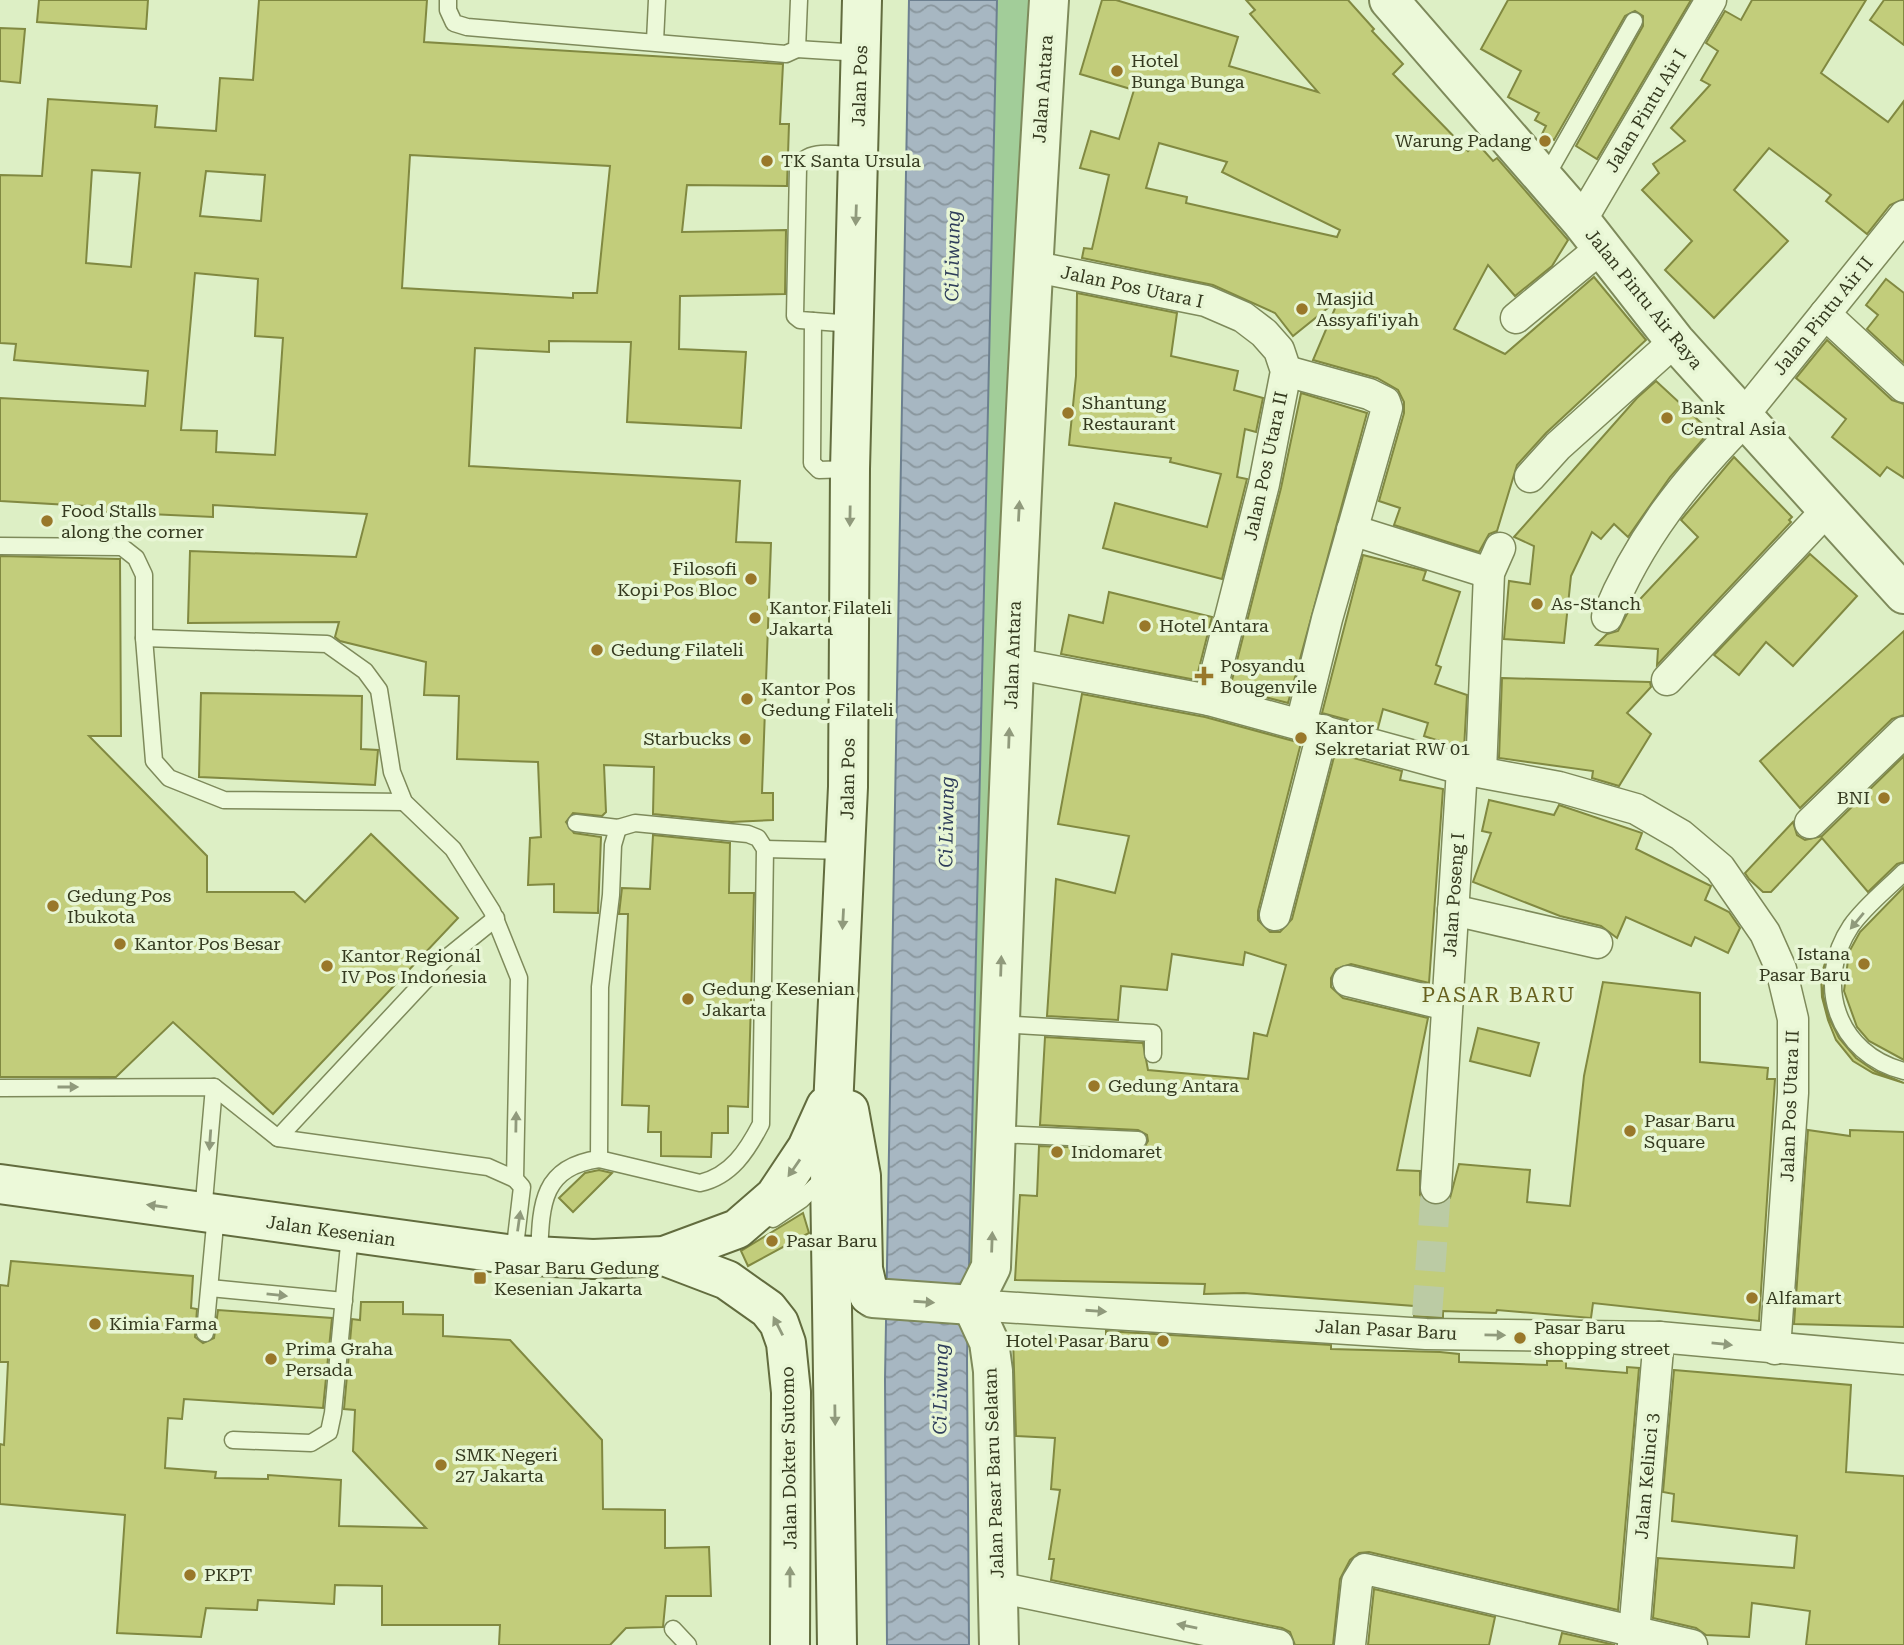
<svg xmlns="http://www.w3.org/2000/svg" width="1904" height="1645" viewBox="0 0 1904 1645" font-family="'Roboto Serif',serif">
<defs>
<pattern id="water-waves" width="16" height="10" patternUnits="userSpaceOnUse" patternTransform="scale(1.75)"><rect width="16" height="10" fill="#a7b7c2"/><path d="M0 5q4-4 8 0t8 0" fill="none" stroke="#89969d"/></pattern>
</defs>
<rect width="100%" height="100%" fill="#ddefc5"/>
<polygon fill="#a2cd99" points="997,0 1054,0 972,1305 969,1262"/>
<polygon fill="url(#water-waves)" stroke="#6d8090" stroke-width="2" points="909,0 997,0 967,1360 969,1645 887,1645 885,1380"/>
<g fill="#c2cd7b" stroke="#818941" stroke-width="2" fill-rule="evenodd">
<polygon points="39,0 148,0 146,29 37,22"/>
<path d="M259 0H427L424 42 783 64 780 124H789L787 186 687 185 682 232 786 230 785 294 680 296 679 349 746 352 741 428 627 422 631 342 549 341V352L475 348 469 466 740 481 736 542 771 543 762 793H773V820L731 822 653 814 654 767 604 765 606 812 602 816 573 813 566 822 574 833 601 837 598 913 554 912V884L528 885 530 838 541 837 538 762 457 759 459 696 424 695 426 662 340 641 335 637 339 622 188 623 190 551 356 557 367 514 213 505V517L85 511 86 506 0 501V398L145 406 148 371 14 360 16 344 0 343V175L42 176 48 99 157 106 155 127 216 131 220 78 253 80ZM410 155 610 166 597 293H573V298L402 288ZM92 170 140 173 131 267 86 263ZM206 171 265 175 261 221 200 216ZM195 273 258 279 255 336 283 338 275 455 216 452 217 431 181 430Z"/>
<path d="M1102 0H1116L1238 37 1229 66 1318 92 1250 14 1255 10 1246 0H1348L1374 29 1372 31 1403 64 1393 74 1468 151 1477 143 1493 161 1497 158 1568 240 1552 266 1515 296 1488 265 1454 329 1505 354 1594 277 1646 340 1546 433 1517 465 1497 531 1489 534 1479 552 1394 525 1400 508 1379 501 1404 413V402L1398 390 1377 378 1313 360 1339 299 1293 336 1275 313 1213 285 1082 258 1084 248 1092 249 1109 175 1080 168 1091 131 1119 139 1134 90 1080 74ZM1159 143 1227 162 1222 172 1340 230 1337 237 1186 203 1187 197 1146 188Z"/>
<polygon points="1508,0 1691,0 1597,159 1576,146 1643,26 1643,16 1635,11 1625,16 1554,140 1542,134 1546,126 1535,120 1539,113 1508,97 1521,71 1481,49"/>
<polygon points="1752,0 1866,0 1821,73 1888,122 1904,101 1904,199 1890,205 1867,234 1826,201 1831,195 1769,148 1734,190 1788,241 1714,318 1665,270 1692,241 1642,190 1659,173 1653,164 1685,141 1671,128 1710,85 1701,80 1718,51 1706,43 1725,11 1741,20"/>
<polygon points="1884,0 1904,0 1904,45 1870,20"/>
<polygon points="0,28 25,29 20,83 0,81"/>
<polygon points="1886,279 1904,293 1904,363 1867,329 1878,315 1866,305"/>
<polygon points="1077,293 1177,313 1171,356 1238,371 1234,390 1263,398 1256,432 1245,429 1237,477 1247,479 1222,579 1103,548 1115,503 1207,527 1221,474 1170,462 1171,458 1069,445 1076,376"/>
<polygon points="1827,340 1892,400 1904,404 1904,478 1887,467 1880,476 1832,437 1846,419 1796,378"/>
<polygon points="1656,381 1710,431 1670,477 1628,537 1614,524 1601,539 1592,532 1571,576 1564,643 1504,639 1509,581 1530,584 1534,546 1514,537 1637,398"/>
<polygon points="1301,393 1367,413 1288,703 1230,688 1281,488"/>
<polygon points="1734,457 1792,517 1789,520 1791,522 1657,665 1658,649 1596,645 1607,634 1618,631 1628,612 1698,537 1681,520"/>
<polygon points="1810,554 1857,596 1793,666 1766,642 1739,675 1714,655"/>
<polygon points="1363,555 1426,571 1423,580 1460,592 1436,665 1441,667 1435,684 1467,695 1464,749 1424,736 1428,723 1383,709 1378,728 1322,713"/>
<polygon points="0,556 120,559 121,736 89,736 207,856 207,892 294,892 305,902 371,834 458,918 273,1114 173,1022 116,1077 0,1077"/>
<polygon points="1109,592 1212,617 1196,680 1061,654 1069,615 1103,623"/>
<polygon points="1904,631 1904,715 1892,719 1800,808 1760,761"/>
<polygon points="1502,678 1650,682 1651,687 1627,713 1651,734 1619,786 1592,778 1593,771 1499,758"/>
<polygon points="201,693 362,696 361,749 378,750 375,785 199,777"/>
<polygon points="1082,694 1205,717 1301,743 1258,911 1258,920 1270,932 1280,932 1292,919 1335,753 1402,771 1400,780 1443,789 1429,983 1351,964 1336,969 1331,978 1331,987 1343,998 1428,1018 1397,1170 1420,1171 1420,1195 1427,1203 1443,1204 1450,1198 1459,1164 1530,1170 1527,1202 1570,1206 1584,1076 1603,982 1700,993 1700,1062 1768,1068 1767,1079 1775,1079 1759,1321 1593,1303 1591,1318 1497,1310 1496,1313 1443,1311 1443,1317 1427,1317 1414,1316 1414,1306 1244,1293 1204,1294 1205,1284 1015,1280 1020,1195 1037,1196 1039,1146 1138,1150 1143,1149 1148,1141 1147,1135 1138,1130 1040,1125 1045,1037 1143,1043 1148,1070 1248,1079 1254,1033 1267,1036 1286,965 1245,952 1243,965 1172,954 1167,990 1121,986 1118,1020 1047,1016 1056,879 1115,893 1129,836 1058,824"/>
<polygon points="1904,756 1904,862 1897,864 1868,892 1822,838 1771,892 1763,892 1749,879 1745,873 1793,822 1797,835 1805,840 1822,836"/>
<polygon points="1489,800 1554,815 1559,805 1642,833 1636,849 1711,886 1705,900 1729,912 1740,928 1728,953 1695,937 1691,946 1626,917 1617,938 1601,926 1560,916 1473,882 1491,833 1482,831"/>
<polygon points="653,835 730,843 729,893 754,893 748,1107 728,1106 728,1133 712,1133 711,1157 661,1156 661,1132 648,1132 649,1106 622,1105 628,914 619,914 622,888 650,889"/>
<polygon points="1904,887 1904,1060 1869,1041 1857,1027 1844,991 1849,952 1860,932"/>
<polygon points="1826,960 1823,995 1829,1018 1839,1038 1856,1058 1875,1071 1904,1083 1873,1073 1853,1061 1836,1040 1828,1020 1822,997 1821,976"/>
<polygon points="1478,1028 1539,1043 1530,1076 1470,1061"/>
<polygon points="1808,1130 1850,1136 1850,1130 1904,1132 1904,1327 1794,1324"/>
<polygon points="599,1170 612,1173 573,1212 559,1198 585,1173"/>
<polygon points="803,1213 809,1233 748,1266 741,1251"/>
<polygon points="11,1261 193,1276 191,1308 197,1309 195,1337 203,1343 214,1338 218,1310 332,1318 323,1408 184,1399 182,1419 168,1418 165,1468 216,1472 215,1478 268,1479 268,1475 341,1480 339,1526 426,1528 353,1451 355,1410 344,1409 352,1319 360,1320 361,1302 403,1302 403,1314 443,1315 443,1336 510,1340 602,1440 603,1509 665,1510 665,1548 709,1547 711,1596 666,1596 663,1627 626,1628 610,1645 499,1645 500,1625 382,1625 382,1586 335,1585 334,1604 258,1600 257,1610 206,1608 201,1637 117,1633 125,1515 0,1504 0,1444 4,1445 8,1362 0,1362 0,1285 8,1286"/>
<polygon points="1106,1331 1331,1345 1331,1349 1440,1352 1459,1354 1459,1362 1547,1365 1547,1361 1566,1361 1566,1368 1627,1373 1627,1367 1639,1368 1618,1610 1369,1552 1359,1553 1350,1560 1340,1579 1333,1645 1295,1645 1290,1632 1282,1628 1051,1580 1054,1559 1049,1559 1060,1490 1051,1489 1055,1438 1016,1436 1013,1337 1106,1340"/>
<polygon points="1674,1370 1851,1385 1846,1472 1904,1476 1904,1645 1806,1645 1810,1611 1752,1603 1749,1637 1706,1635 1696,1628 1653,1618 1658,1558 1794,1568 1797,1536 1672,1521 1674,1494 1663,1492"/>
<polygon points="1374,1589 1495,1617 1489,1645 1368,1645"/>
<polygon points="1562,1633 1615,1645 1559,1645"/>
</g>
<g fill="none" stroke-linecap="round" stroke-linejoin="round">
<polyline stroke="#bbcba4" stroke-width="30" stroke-dasharray="30 15" stroke-linecap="butt" points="1427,1316 1436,1188"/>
<defs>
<g id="service">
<polyline points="448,0 448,10 454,23 467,27 786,54 797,49 799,0"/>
<polyline points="655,41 657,0"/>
<polyline points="797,49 861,53"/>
<polyline points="1544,180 1634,21"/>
<polyline points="813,321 812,463 819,470 850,469"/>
<path d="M853 324 800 320 795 316 798 168C807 147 837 155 857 156"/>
<polyline points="0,546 122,547 136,558 144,575 144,638 154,761 169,778 224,800 404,802"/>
<polyline points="144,638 327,644 365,671 379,690 392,772 404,802 453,849 492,911 519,978 515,1179 522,1187 514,1255"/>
<path d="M576 823 618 828 635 823 748 834 758 838 765 849 761 1124C747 1151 731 1176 700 1183L599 1159"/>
<polyline points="765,849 846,851"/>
<path d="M1904 872C1887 889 1865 906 1851 926 1813 983 1837 1054 1904 1071"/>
<polyline points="999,1024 1153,1033 1153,1054"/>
<polyline points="0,1088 214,1087 278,1138 488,1167 515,1179"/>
<polyline points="996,1134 1138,1140"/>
<polyline points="278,1138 444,960 496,918"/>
<polyline points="203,1213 214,1087"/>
<polyline points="773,1219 801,1200 826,1176"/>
<path d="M539 1257C541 1207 540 1167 599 1159L600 987 611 895 613 845 618 828"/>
<polyline points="210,1288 344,1301"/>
<polyline points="205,1333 216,1214"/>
<polyline points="233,1440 311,1443 329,1432 333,1413 350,1234"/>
<polyline points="673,1629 688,1645"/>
</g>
<g id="minor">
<polyline points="1581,221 1711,0"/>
<polyline points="1031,266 1206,301 1243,317 1264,333 1279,350 1286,371 1264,484 1209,700"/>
<polyline points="1825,314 1904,387"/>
<polyline points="1516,318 1601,248"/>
<polyline points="1286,371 1369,394 1385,402 1387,408 1327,619 1301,724"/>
<polyline points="1742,417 1904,216"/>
<polyline points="1530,477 1558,446 1675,341"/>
<polyline points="1352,530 1489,573"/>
<path d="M1607 617C1639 538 1686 480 1745 420"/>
<polyline points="1012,663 1209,700 1462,769 1559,787 1636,809 1681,835 1720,868 1765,933 1781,969 1793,1019 1793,1093 1775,1349"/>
<polyline points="1667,680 1827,510"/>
<polyline points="1481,772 1489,573 1500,548"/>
<polyline points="1810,823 1904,732"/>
<polyline points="1453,910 1597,943"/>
<polyline points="1275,915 1323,730"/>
<polyline points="1348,981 1447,1005"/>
<polyline points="1436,1188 1462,769"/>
<polyline points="972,1305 1426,1334 1659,1337 1904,1359"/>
<polyline points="997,1587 1278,1645"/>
<polyline points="1350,1645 1357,1582 1365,1569 1692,1645"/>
<polyline points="1633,1645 1659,1337"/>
</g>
<g id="tertiary">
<polyline points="1389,0 1581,221 1675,341 1904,594"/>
<polyline points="869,1295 873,1298 972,1305"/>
<path d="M972 1305 991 1267C1006 845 1022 422 1049 0"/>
<polyline points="972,1305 989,1342 993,1371 999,1645"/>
</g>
<g id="secondary">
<polyline points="849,1110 861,1176 863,1269 869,1295"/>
<polyline points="0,1184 514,1255 593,1259 664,1256 737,1229 775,1196 807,1148 826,1106"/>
<polyline points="664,1256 727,1280 768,1309 779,1323 786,1343 791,1392 790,1645"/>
<polyline points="837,1645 830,1172 848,787 850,469 862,0"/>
</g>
</defs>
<use href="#service" stroke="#7e8a5b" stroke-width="19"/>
<use href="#minor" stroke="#7e8a5b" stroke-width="33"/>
<use href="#tertiary" stroke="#7e8a5b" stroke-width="42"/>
<use href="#secondary" stroke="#626c3e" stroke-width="42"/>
<use href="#service" stroke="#ecf9d9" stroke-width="16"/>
<use href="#minor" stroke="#ecf9d9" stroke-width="30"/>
<use href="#tertiary" stroke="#ecf9d9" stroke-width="38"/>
<use href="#secondary" stroke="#ecf9d9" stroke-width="38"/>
</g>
<defs><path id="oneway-solid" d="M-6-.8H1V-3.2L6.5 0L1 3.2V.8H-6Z" transform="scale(1.75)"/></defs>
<g fill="#909a7c">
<use href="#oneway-solid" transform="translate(856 215) rotate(92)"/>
<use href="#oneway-solid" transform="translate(1019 511) rotate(-87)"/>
<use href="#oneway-solid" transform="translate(850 516) rotate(91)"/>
<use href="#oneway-solid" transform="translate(1009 738) rotate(-88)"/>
<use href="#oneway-solid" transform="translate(843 919) rotate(93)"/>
<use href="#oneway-solid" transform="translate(1857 921) rotate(130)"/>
<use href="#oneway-solid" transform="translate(1001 966) rotate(-88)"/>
<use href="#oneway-solid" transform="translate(68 1087)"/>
<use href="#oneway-solid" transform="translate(516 1122) rotate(-89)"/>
<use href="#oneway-solid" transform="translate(210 1140) rotate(94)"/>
<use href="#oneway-solid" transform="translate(794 1168) rotate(125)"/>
<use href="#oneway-solid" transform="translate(157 1206) rotate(-172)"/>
<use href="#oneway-solid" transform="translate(519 1221) rotate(-82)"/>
<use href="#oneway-solid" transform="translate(992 1242) rotate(-88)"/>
<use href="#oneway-solid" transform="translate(277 1295) rotate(6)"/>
<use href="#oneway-solid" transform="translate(924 1302) rotate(4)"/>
<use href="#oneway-solid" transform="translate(1096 1311) rotate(4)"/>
<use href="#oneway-solid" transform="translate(778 1326) rotate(-117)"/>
<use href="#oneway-solid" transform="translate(1495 1335) rotate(1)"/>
<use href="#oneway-solid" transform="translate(1722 1344) rotate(6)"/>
<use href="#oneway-solid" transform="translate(835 1415) rotate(89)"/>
<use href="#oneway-solid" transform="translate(790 1577) rotate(-90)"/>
<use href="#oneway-solid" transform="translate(1187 1626) rotate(-168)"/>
</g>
<g fill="#99782a" stroke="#e8f6d5" stroke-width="2.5">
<circle cx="1117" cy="71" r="7"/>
<circle cx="1545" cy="141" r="7"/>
<circle cx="767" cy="161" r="7"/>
<circle cx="1302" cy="309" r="7"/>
<circle cx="1068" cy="413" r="7"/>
<circle cx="1667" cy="418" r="7"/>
<circle cx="47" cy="521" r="7"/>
<circle cx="751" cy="579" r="7"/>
<circle cx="1537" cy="604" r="7"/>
<circle cx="755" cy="618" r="7"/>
<circle cx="1145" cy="626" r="7"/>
<circle cx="597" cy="650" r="7"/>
<path d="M1200.5 665.5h7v7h7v7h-7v7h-7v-7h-7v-7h7z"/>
<circle cx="747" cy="699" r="7"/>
<circle cx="1301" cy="738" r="7"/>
<circle cx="745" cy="739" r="7"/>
<circle cx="1884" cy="798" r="7"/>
<circle cx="53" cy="906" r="7"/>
<circle cx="120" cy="944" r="7"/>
<circle cx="1864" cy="964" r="7"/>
<circle cx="327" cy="966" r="7"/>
<circle cx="688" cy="999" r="7"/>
<circle cx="1094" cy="1086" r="7"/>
<circle cx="1630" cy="1131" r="7"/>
<circle cx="1057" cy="1152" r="7"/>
<circle cx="772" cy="1241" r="7"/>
<rect x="473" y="1271" width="14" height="14" rx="3.5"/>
<circle cx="1752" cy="1298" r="7"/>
<circle cx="95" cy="1324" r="7"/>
<circle cx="1520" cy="1338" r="7"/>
<circle cx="1163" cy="1341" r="7"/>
<circle cx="271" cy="1359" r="7"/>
<circle cx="441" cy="1465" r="7"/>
<circle cx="190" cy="1575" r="7"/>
</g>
<g text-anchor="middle" stroke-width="7" stroke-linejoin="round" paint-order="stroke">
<g font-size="18" fill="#353a1f" stroke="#e8f6d5" text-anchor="start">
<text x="1131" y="67">Hotel<tspan x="1131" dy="21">Bunga Bunga</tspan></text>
<text x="1531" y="147" text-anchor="end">Warung Padang</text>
<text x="781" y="167">TK Santa Ursula</text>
<text x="1316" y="305">Masjid<tspan x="1316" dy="21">Assyafi'iyah</tspan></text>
<text x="1082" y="409">Shantung<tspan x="1082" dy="21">Restaurant</tspan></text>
<text x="1681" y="414">Bank<tspan x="1681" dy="21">Central Asia</tspan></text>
<text x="61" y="517">Food Stalls<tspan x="61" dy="21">along the corner</tspan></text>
<text x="737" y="575" text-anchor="end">Filosofi<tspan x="737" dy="21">Kopi Pos Bloc</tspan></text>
<text x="1551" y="610">As-Stanch</text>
<text x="769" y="614">Kantor Filateli<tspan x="769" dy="21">Jakarta</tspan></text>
<text x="1159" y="632">Hotel Antara</text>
<text x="611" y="656">Gedung Filateli</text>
<text x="1220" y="672">Posyandu<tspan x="1220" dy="21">Bougenvile</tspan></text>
<text x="761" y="695">Kantor Pos<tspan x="761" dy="21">Gedung Filateli</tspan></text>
<text x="1315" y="734">Kantor<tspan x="1315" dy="21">Sekretariat RW 01</tspan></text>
<text x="731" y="745" text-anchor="end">Starbucks</text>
<text x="1870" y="804" text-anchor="end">BNI</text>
<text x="67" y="902">Gedung Pos<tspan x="67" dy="21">Ibukota</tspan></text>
<text x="134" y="950">Kantor Pos Besar</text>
<text x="1850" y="960" text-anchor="end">Istana<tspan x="1850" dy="21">Pasar Baru</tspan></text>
<text x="341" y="962">Kantor Regional<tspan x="341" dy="21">IV Pos Indonesia</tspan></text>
<text x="702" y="995">Gedung Kesenian<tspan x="702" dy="21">Jakarta</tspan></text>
<text x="1108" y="1092">Gedung Antara</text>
<text x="1644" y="1127">Pasar Baru<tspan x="1644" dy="21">Square</tspan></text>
<text x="1071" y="1158">Indomaret</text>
<text x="786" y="1247">Pasar Baru</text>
<text x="494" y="1274">Pasar Baru Gedung<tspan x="494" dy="21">Kesenian Jakarta</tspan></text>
<text x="1766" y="1304">Alfamart</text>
<text x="109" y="1330">Kimia Farma</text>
<text x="1534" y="1334">Pasar Baru<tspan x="1534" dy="21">shopping street</tspan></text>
<text x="1149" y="1347" text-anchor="end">Hotel Pasar Baru</text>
<text x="285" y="1355">Prima Graha<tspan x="285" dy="21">Persada</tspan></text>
<text x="455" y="1461">SMK Negeri<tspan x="455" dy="21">27 Jakarta</tspan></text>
<text x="204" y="1581">PKPT</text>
</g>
<g font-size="18" fill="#353a1f" stroke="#e8f6d5">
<text transform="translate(860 86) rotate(-88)" y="6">Jalan Pos</text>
<text transform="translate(1043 89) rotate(-86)" y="6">Jalan Antara</text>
<text transform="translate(1646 111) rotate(-59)" y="6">Jalan Pintu Air I</text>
<text transform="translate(1132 287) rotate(12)" y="6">Jalan Pos Utara I</text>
<text transform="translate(1644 299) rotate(51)" y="6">Jalan Pintu Air Raya</text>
<text transform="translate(1823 316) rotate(-51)" y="6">Jalan Pintu Air II</text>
<text transform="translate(1266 466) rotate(-78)" y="6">Jalan Pos Utara II</text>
<text transform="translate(1013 655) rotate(-88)" y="6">Jalan Antara</text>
<text transform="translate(848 779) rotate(-89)" y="6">Jalan Pos</text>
<text transform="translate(1454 895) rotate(-86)" y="6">Jalan Poseng I</text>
<text transform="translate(1790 1106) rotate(-88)" y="6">Jalan Pos Utara II</text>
<text transform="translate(331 1231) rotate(8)" y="6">Jalan Kesenian</text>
<text transform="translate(1386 1330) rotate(3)" y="6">Jalan Pasar Baru</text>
<text transform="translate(789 1458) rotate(-91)" y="6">Jalan Dokter Sutomo</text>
<text transform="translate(994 1473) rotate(-92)" y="6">Jalan Pasar Baru Selatan</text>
<text transform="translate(1647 1476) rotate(-85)" y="6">Jalan Kelinci 3</text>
</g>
<g font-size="19" font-style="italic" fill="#2e3d5a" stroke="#e8f6d5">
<text transform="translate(952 256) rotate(-89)" y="7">Ci Liwung</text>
<text transform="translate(946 822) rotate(-89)" y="7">Ci Liwung</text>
<text transform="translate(940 1389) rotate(-89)" y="7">Ci Liwung</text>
</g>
<g font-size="21" letter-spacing="2" fill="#67611e" stroke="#e8f6d5">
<text x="1499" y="1002">PASAR BARU</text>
</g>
</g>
</svg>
